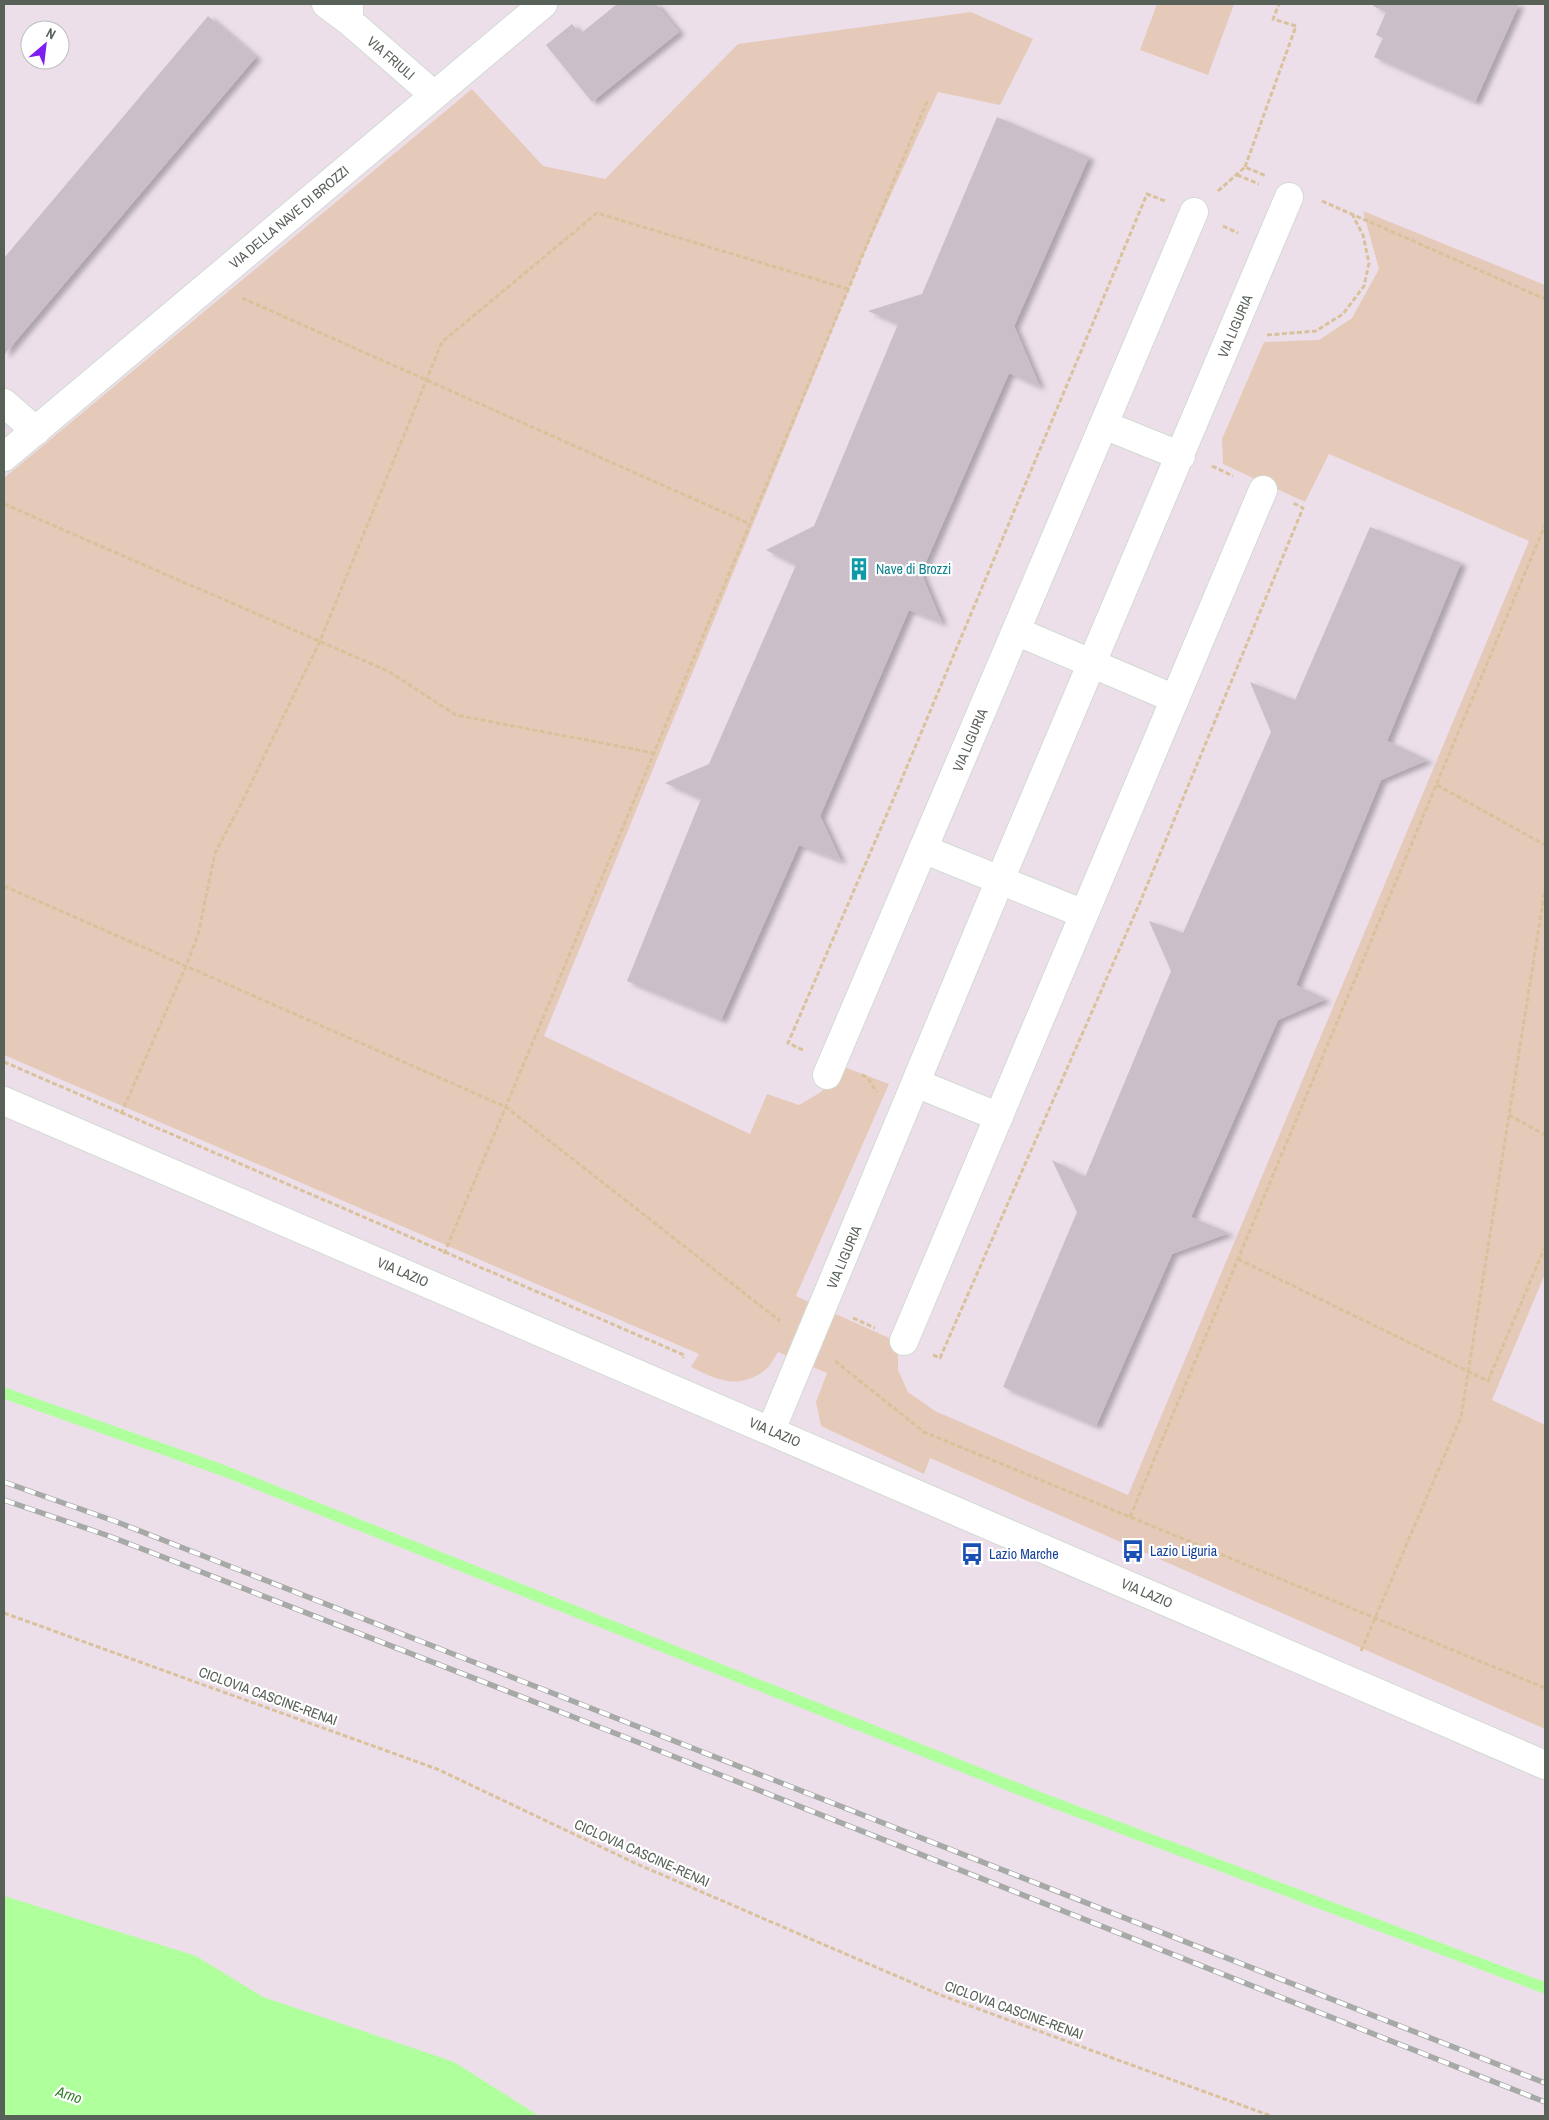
<svg xmlns="http://www.w3.org/2000/svg" width="1549" height="2120" viewBox="0 0 1549 2120" font-family="'Archivo Narrow',sans-serif">
<defs>
<filter id="shadow"><feDropShadow dx="5.5" dy="3" stdDeviation="2.5" flood-color="#0004"/></filter>
</defs>
<rect width="100%" height="100%" fill="#ecdfea"/>
<g fill="#e6cab9">
<polygon points="1157,4 1234,4 1208,75 1140,50"/>
<path d="M971 12 1033 39 1000 105 938 92 861 260 544 1036 750 1134 767 1094 799 1105 821 1092 844 1067 889 1084 796 1296 898 1342V1370L908 1392 935 1411 1128 1495 1529 541 1329 454 1305 502 1223 464 1222 439 1264 342 1319 340 1352 318 1379 269 1363 211 1545 285V1274L1492 1400 1545 1425V1729L930 1458 924 1474 821 1426 816 1402 827 1373 778 1352C774 1358 770 1367 764 1371 738 1390 717 1380 691 1367L699 1354 4 1055V478L472 89 543 166 605 179 738 44Z"/>
</g>
<polygon fill="#afff9c" points="4,1896 196,1956 263,1997 454,2062 539,2116 4,2116"/>
<g fill="none" stroke-linecap="round" stroke-linejoin="round">
<polyline stroke="#afff9c" stroke-width="11" points="4,1393 222,1470 1041,1798 1545,1988"/>
</g>
<g fill="#cabec9" filter="url(#shadow)">
<polygon points="617,4 656,4 679,32 592,102 546,45 572,24 580,34"/>
<polygon points="1374,4 1519,4 1475,102 1374,57 1383,38 1376,35 1386,12 1373,6"/>
<polygon points="208,16 256,57 4,355 4,258"/>
<polygon points="997,117 1089,157 1014,326 1040,387 1009,373 921,573 942,623 909,610 820,816 841,861 799,845 721,1020 627,981 701,799 665,783 709,764 796,565 766,550 814,526 898,324 868,311 922,294"/>
<polygon points="1370,527 1461,563 1387,741 1428,760 1381,780 1296,985 1326,999 1278,1020 1191,1217 1229,1233 1172,1254 1096,1426 1003,1387 1077,1212 1052,1160 1085,1177 1171,971 1149,921 1183,933 1271,732 1250,682 1295,700"/>
</g>
<g fill="none" stroke-linecap="round" stroke-linejoin="round">
<defs>
<g id="minor">
<polyline points="326,4 349,21"/>
<polyline points="349,4 349,21 434,95"/>
<polyline points="4,403 36,431"/>
<polyline points="1104,425 1181,456"/>
<polyline points="4,457 543,4"/>
<polyline points="1016,631 1175,699"/>
<polyline points="923,849 1084,914"/>
<polyline points="827,1075 1194,212"/>
<polyline points="916,1083 999,1117"/>
<polyline points="4,1101 1545,1765"/>
<polyline points="904,1341 1263,490"/>
<polyline points="771,1430 1000,880 1289,197"/>
</g>
</defs>
<use href="#minor" stroke="#d2dad2" stroke-width="30"/>
<g stroke="#d9c29b" stroke-width="3" stroke-dasharray="5 2.5" stroke-linecap="butt">
<polyline points="1245,167 1296,26 1273,19 1279,4"/>
<polyline points="1237,175 1259,184"/>
<polyline points="1218,191 1245,167 1266,176"/>
<polyline points="1322,201 1545,299"/>
<polyline points="1223,226 1238,233"/>
<polyline points="242,298 750,524"/>
<polyline points="1267,335 1316,331 1343,314 1364,286 1369,263 1363,235 1352,214"/>
<polyline points="1212,466 1233,476"/>
<polyline points="4,504 388,671 456,715 654,753"/>
<polyline points="1437,785 1545,845"/>
<polyline points="4,886 506,1107 780,1321"/>
<polyline points="803,1050 788,1043 890,807 1147,194 1165,201"/>
<polyline points="4,1062 684,1355 683,1358"/>
<polyline points="862,1075 867,1077 877,1092"/>
<polyline points="121,1114 186,966 198,935 215,853 243,800 320,641 442,342 597,213 848,289"/>
<polyline points="1509,1115 1545,1135"/>
<polyline points="444,1254 928,99"/>
<polyline points="1238,1259 1488,1381 1545,1247"/>
<polyline points="853,1318 875,1328"/>
<polyline points="933,1355 940,1358 1141,900 1303,508 1293,503"/>
<polyline points="835,1361 924,1432 1545,1688"/>
<polyline points="1130,1517 1545,525"/>
<polyline points="4,1613 437,1769 637,1864 943,1996 1271,2116"/>
<polyline points="1361,1651 1461,1417 1545,889"/>
</g>
<use href="#minor" stroke="#fff" stroke-width="28"/>
<defs>
<g id="rail">
<polyline points="4,1482 117,1522 1545,2083"/>
<polyline points="4,1500 109,1536 612,1732 1545,2102"/>
</g>
</defs>
<use href="#rail" stroke="#a6a9a6" stroke-width="5.5"/>
<use href="#rail" stroke="#fff" stroke-width="4" stroke-dasharray="11" stroke-linecap="butt"/>
</g>
<defs>
<symbol id="building-bare" viewBox="-9 -9 18 18"><path d="M-4-6H4V6H1V3H-1V6H-4ZM-2.5-4.3h1.7v1.8h-1.7ZM.8-4.3h1.7v1.8H.8ZM-2.5-1h1.7V.8h-1.7ZM.8-1h1.7V.8H.8Z" fill="#0f9aa8" stroke="#fff" stroke-width="2.5" paint-order="stroke"/></symbol>
<symbol id="bus-bare" viewBox="-9 -9 18 18"><path d="M-5-6H5V4H4V6H2V4H-2V6H-4V4H-5ZM-3.5-4V0h7V-4ZM-3.5 1.2v1.5H-2V1.2ZM2 1.2v1.5H3.5V1.2Z" fill="#1a4fb4" stroke="#fff" stroke-width="2.5" paint-order="stroke"/></symbol>
</defs>
<g fill-rule="evenodd">
<use href="#building-bare" x="843" y="553" width="32" height="32"/>
<use href="#bus-bare" x="1117" y="1535" width="32" height="32"/>
<use href="#bus-bare" x="956" y="1538" width="32" height="32"/>
</g>
<g text-anchor="middle" stroke-width="4.5" stroke-linejoin="round" paint-order="stroke">
<g font-size="14" fill="#586158" stroke="#fff">
<text transform="translate(391 58) rotate(41)" y="5">VIA FRIULI</text>
<text transform="translate(289 217) rotate(-40)" y="5">VIA DELLA NAVE DI BROZZI</text>
<text transform="translate(1235 326) rotate(-67)" y="5">VIA LIGURIA</text>
<text transform="translate(970 740) rotate(-67)" y="5">VIA LIGURIA</text>
<text transform="translate(844 1257) rotate(-67)" y="5">VIA LIGURIA</text>
<text transform="translate(403 1272) rotate(23)" y="5">VIA LAZIO</text>
<text transform="translate(775 1432) rotate(23)" y="5">VIA LAZIO</text>
<text transform="translate(1147 1593) rotate(23)" y="5">VIA LAZIO</text>
<text transform="translate(268 1696) rotate(20)" y="5">CICLOVIA CASCINE-RENAI</text>
<text transform="translate(642 1853) rotate(24)" y="5">CICLOVIA CASCINE-RENAI</text>
<text transform="translate(1014 2010) rotate(20)" y="5">CICLOVIA CASCINE-RENAI</text>
</g>
<g font-size="14" fill="#0d838f" stroke="#fff" text-anchor="start">
<text x="876" y="574">Nave di Brozzi</text>
</g>
<g font-size="14" fill="#164399" stroke="#fff" text-anchor="start">
<text x="1150" y="1556">Lazio Liguria</text>
<text x="989" y="1559">Lazio Marche</text>
</g>
<g font-size="15" font-style="italic" fill="#337f28" stroke="#fff">
<text transform="translate(69 2095) rotate(18)" y="5">Arno</text>
</g>
</g>
<rect width="1549" height="2120" fill="none" stroke="#586158" stroke-width="10"/>
<g transform="translate(45 45) rotate(28)"><circle r="24" fill="#ffffff" stroke="#bcc0bc"/>
<path d="M0-4L9 19L0 12L-9 19Z" fill="#7e1ef3"/>
<text y="-8" font-size="14" font-weight="bold" text-anchor="middle" fill="#586158">N</text>
</g>
</svg>
